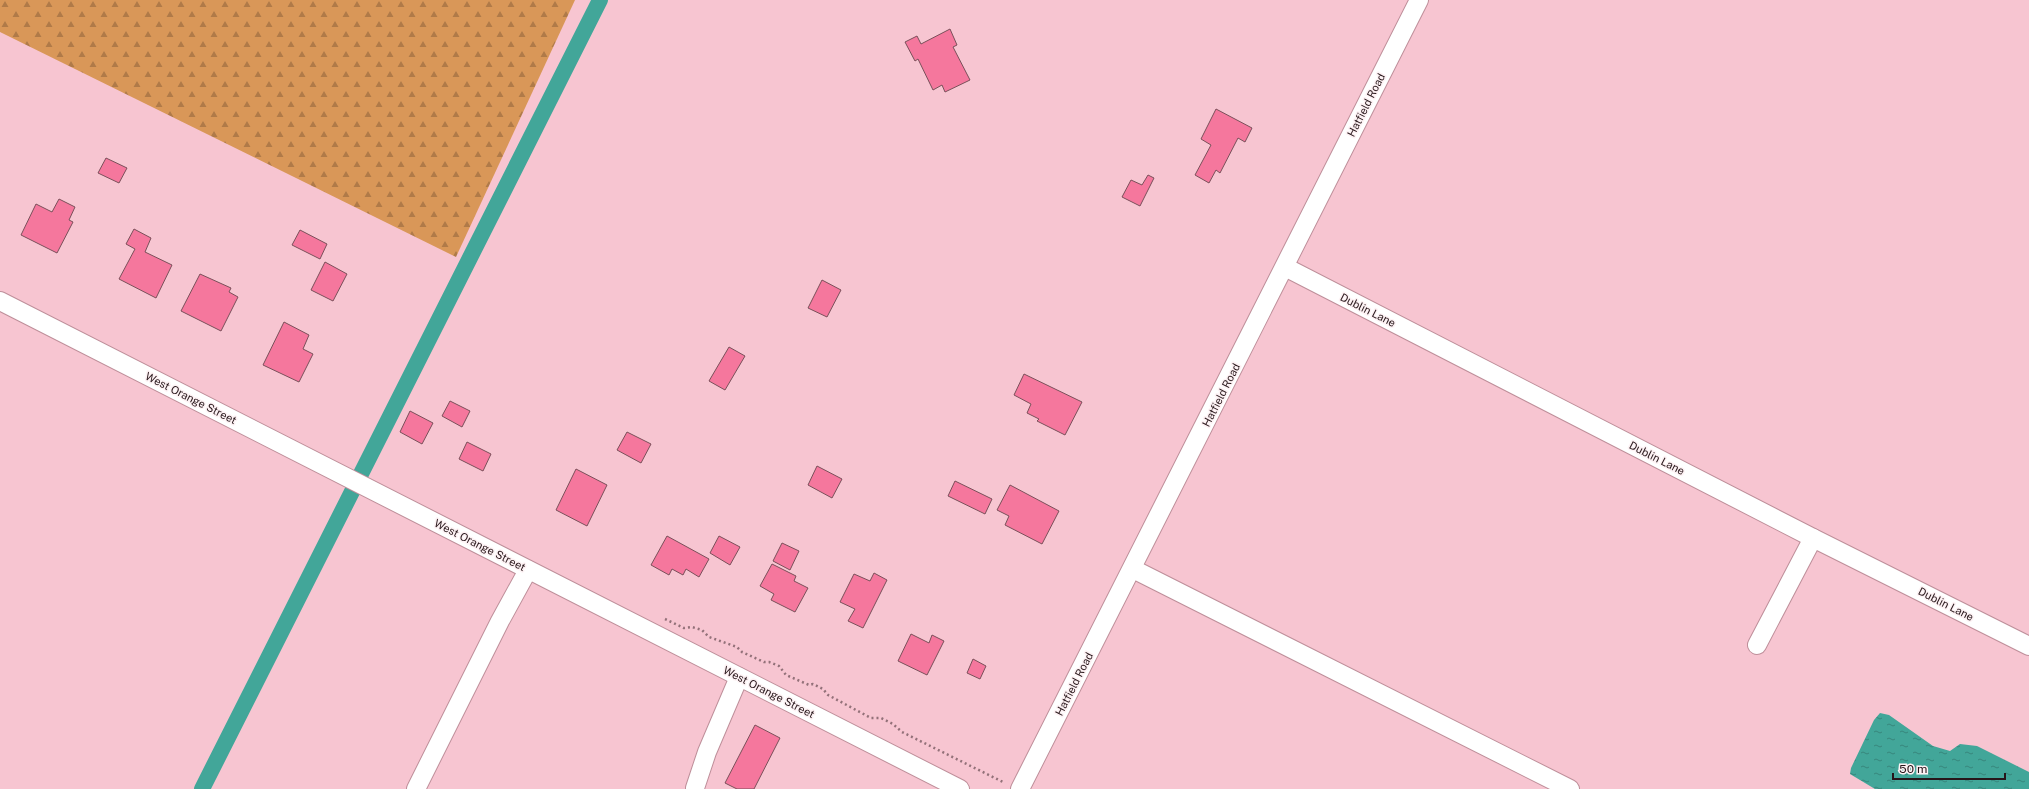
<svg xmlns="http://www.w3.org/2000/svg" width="2029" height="789" viewBox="0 0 2029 789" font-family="'Public Sans',sans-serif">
<defs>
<pattern id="forest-firs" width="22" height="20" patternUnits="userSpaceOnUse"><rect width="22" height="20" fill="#d99758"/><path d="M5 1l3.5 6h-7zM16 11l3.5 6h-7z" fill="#b07a48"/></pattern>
<pattern id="water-ripples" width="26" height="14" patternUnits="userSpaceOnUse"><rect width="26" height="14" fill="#42a699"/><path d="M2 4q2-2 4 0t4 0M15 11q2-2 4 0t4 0" fill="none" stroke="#37867c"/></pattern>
</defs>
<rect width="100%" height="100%" fill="#f7c5d1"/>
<polygon fill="url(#forest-firs)" points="0,0 575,0 456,257 0,32"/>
<polygon fill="url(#water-ripples)" points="1880,713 1889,715 1933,746 1950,751 1960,744 1977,746 2029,772 2029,789 1875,789 1850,774 1851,768 1874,720"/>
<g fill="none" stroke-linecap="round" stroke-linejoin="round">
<polyline stroke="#42a699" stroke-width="16" points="202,789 600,0"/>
</g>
<g fill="#f5779d" stroke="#7a505a">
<polygon points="950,29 957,45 953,47 970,80 945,92 942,85 933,90 918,59 915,61 905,42 917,36 921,44"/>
<polygon points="1216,109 1252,128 1245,142 1238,138 1220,173 1216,170 1209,183 1195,175 1211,145 1201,139"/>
<polygon points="106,158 127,168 119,183 98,173"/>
<polygon points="1148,175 1154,178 1140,206 1122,197 1131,180 1142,185"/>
<polygon points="59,199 75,207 69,220 73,222 57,253 21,235 36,204 52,212"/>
<polygon points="134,229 151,238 145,252 172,265 156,298 119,279 135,249 126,244"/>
<polygon points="300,230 327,244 320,259 292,245"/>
<polygon points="325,262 347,274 333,301 311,290"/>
<polygon points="200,274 231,288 229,292 238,297 221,331 181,311"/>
<polygon points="822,280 841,290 827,317 808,308"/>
<polygon points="284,322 309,335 303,349 313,354 299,382 263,365"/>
<polygon points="729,347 745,356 725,390 709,381"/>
<polygon points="1024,374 1082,402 1065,435 1037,421 1039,419 1027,413 1031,404 1014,395"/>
<polygon points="450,401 470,411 462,427 442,416"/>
<polygon points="410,411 433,423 422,444 400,432"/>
<polygon points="627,432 651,444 641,463 617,450"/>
<polygon points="467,442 491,454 483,471 459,459"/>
<polygon points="817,466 842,479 832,498 808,485"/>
<polygon points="576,469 607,485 587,526 556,510"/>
<polygon points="955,481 992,499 985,514 948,496"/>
<polygon points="1010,485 1059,511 1042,544 1005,525 1009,516 997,510"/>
<polygon points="667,536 709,559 699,577 686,569 683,575 672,569 669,575 651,565"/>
<polygon points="719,536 740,547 730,565 710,553"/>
<polygon points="782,543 799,551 790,570 773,561"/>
<polygon points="772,564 796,576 794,581 808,588 795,612 771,600 774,594 760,586"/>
<polygon points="874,573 887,580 863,628 848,621 855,609 840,602 854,574 870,581"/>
<polygon points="911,634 929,643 932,635 944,641 927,675 898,661"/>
<polygon points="973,659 986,666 980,679 967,673"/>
<polygon points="755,725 780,738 754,789 737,789 725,783"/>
</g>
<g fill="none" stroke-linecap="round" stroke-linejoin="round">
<defs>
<g id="minor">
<polyline points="1285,267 1813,538 2029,646"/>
<polyline points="0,301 960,789"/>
<polyline points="1133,569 1570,789"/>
<polyline points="1757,645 1813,538"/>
<polyline points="695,788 707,752 739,677"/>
<polyline points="416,789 500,621 528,570"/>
<polyline points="1020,789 1419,0"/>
</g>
</defs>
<use href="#minor" stroke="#be8f9a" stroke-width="20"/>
<polyline stroke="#937179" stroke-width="2.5" stroke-dasharray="2 3" stroke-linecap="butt" points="665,619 684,628 692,627 702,630 709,637 737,647 742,652 764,662 769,662 779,666 786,675 809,685 813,684 823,689 828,695 871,718 881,718 893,724 902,732 1005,783"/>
<use href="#minor" stroke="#fff" stroke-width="18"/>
</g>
<g text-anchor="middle" stroke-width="3" stroke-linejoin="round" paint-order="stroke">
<g font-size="11" fill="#27161a" stroke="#fdf2f4">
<text transform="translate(1366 105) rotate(-63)" y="4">Hatfield Road</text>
<text transform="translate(1368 310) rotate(27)" y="4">Dublin Lane</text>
<text transform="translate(1221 395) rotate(-63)" y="4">Hatfield Road</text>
<text transform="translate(191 398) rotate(27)" y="4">West Orange Street</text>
<text transform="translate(1657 458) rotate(27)" y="4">Dublin Lane</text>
<text transform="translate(480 545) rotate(27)" y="4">West Orange Street</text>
<text transform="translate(1946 604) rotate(27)" y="4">Dublin Lane</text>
<text transform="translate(1074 684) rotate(-63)" y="4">Hatfield Road</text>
<text transform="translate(769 692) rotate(27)" y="4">West Orange Street</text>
</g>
</g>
<path d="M1893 773v6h112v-6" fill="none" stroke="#27161a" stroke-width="2"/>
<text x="1899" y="773" font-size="12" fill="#27161a" stroke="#fdf2f4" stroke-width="3" paint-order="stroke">50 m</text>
</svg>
